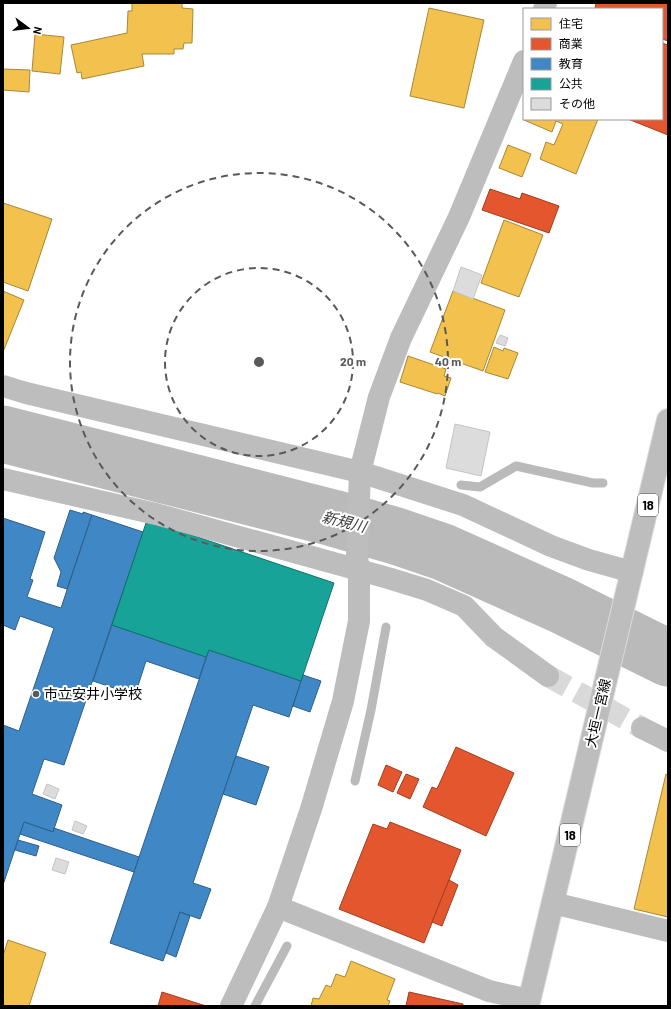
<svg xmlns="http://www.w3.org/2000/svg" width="671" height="1009" viewBox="0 0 671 1009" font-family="Barlow,'Noto Sans JP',sans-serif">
<rect width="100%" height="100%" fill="#fff"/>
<g fill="#f2c14e" stroke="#a98737">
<polygon points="132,3 182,3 182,8 193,9 192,43 184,43 183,49 174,49 174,54 142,54 144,66 82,79 81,72 77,73 71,45 127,33 128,11 132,11"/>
<polygon points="429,8 484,20 464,108 410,96"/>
<polygon points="35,34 64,37 60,74 32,71"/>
<polygon points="3,69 30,70 29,92 3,90"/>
<polygon points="524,119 598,119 576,174 540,159 546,142 554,145 563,124 556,121 552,132 524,120"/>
<polygon points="508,145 531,154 522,177 499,168"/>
<polygon points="3,203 52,219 28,291 3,282"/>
<polygon points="504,220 543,235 519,297 481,283"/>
<polygon points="3,291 24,300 3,352"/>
<polygon points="453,291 505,310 483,371 430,352"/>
<polygon points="494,347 503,351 504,348 518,353 508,379 485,372"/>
<polygon points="408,356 446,369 444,376 451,378 445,396 438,393 437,394 400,382"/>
<polygon points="666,774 668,775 668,917 634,909"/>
<polygon points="8,940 46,953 29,1006 3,1006 3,956"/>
<polygon points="351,961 395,979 387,1000 390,1001 388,1006 311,1006 313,998 319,999 326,985 331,987 336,974 345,977"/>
</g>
<g fill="#e4572e" stroke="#a03d20">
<polygon points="596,3 668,3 668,41 662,39 662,9 595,9"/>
<polygon points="662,43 668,45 668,135 628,119 662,119"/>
<polygon points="490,189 520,199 522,193 559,206 549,233 482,210"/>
<polygon points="456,747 514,773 486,836 423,807 432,787 437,789"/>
<polygon points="386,765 402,772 393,792 378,785"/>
<polygon points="406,774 419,779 410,799 397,793"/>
<polygon points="390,822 461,850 424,943 339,909 373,824 387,829"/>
<polygon points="449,880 458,885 442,926 432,922"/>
<polygon points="162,992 206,1006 158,1006"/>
<polygon points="409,992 463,1004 463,1006 406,1006"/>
</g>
<g fill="#3f88c5" stroke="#2c5f8a">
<polygon points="70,510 83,514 83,512 92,515 67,589 57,586 61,572 54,558"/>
<polygon points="92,515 143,532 64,765 44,759 32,794 62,805 53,832 24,822 3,885 3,725 19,731 54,628 20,616 15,630 3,625 3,518 45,532 30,579 33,580 27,597 61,608"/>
<polygon points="112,625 206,657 199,679 146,661 135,695 93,681"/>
<polygon points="209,650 301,681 289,717 253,705 193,883 211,889 200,919 180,912 163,961 110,943"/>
<polygon points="303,675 321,681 310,712 293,706"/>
<polygon points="236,756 269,767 256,805 223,794"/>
<polygon points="24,822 53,832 54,828 139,857 134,872 20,834"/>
<polygon points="18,840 39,846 36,856 15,850"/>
<polygon points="180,912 190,916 176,957 166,953"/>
</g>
<polygon fill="#17a398" stroke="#10726a" points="147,520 334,583 301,681 209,650 206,657 112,625"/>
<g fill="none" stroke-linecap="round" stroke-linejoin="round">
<g stroke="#bababa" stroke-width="9">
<polyline points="461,485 480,487 516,466 593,483 603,483"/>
<polyline points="355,781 371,710 386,627"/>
<polyline points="255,1006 287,946"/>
</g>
<polyline stroke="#bababa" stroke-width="57" points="3,434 333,518 396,536 443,552 561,605 668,658"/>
</g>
<g fill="#dcdcdc" stroke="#c4c4c4">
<polygon points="461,267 482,275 473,299 453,291"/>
<polygon points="500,335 508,338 505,346 496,343"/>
<polygon points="455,424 490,432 481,476 446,468"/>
<polygon points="47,784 59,789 55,799 43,794"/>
<polygon points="75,821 87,826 83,834 72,830"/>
<polygon points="56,858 69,862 65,874 52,870"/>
</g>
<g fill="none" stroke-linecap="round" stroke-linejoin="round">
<polyline stroke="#d9d9d9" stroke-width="22" stroke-dasharray="22 11" stroke-linecap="butt" points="548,676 642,728"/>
<defs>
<polyline id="primary" points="528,1006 668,420"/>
</defs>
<use href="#primary" stroke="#dbdbdb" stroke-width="24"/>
<g stroke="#bdbdbd" stroke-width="22">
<polyline points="544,9 546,3"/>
<polyline points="3,386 26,393 360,472 463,505 551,546 589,560 632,572"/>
<polyline points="3,479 156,514 388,578 427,590 464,606 494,637 548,676"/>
<polyline points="642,728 668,741"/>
<polyline points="553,903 668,931"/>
<polyline points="278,907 489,991 529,1000"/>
<polyline points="231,1006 278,907 311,809 343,701 359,621 359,570 357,557 360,472 379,397 401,338 459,217 524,61"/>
</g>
<use href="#primary" stroke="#bdbdbd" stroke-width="22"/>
</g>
<g fill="none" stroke="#595959" stroke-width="2" stroke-dasharray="7 5">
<circle cx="259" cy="362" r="94"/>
<circle cx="259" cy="362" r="189"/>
</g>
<circle fill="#595959" stroke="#fff" stroke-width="1.5" cx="36" cy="694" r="4"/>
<g text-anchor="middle" stroke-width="4" stroke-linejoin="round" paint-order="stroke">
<g fill="#fff" stroke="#4c4c4c" stroke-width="1">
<rect x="638" y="494" width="20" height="22" rx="3"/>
<rect x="560" y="824" width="20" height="22" rx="3"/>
</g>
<g font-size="13" font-weight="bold" fill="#000">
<text x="648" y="510">18</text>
<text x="570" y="840">18</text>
</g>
<g font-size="14" fill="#000" stroke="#fff" text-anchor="start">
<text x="44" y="699">市立安井小学校</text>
</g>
<g font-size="14" fill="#000" stroke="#fff">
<text transform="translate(598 713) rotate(-77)" y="5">大垣一宮線</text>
</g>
<g font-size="15" font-style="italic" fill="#3e3e3e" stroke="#fff">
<text transform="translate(344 522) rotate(14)" y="5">新規川</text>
</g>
</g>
<circle cx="259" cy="362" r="6" fill="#595959" stroke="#fff" stroke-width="2"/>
<g font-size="12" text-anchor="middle" font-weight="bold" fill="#595959" stroke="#fff" stroke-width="4" stroke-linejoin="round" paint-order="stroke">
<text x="353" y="366">20 m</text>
<text x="448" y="366">40 m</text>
</g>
<rect width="671" height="1009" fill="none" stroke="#000000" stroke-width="8"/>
<rect x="523" y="8" width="140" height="112" fill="#ffffff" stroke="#999999"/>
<rect x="531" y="18" width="20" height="12" fill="#f2c14e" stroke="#999999"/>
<text x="559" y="28" font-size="12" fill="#000000">住宅</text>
<rect x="531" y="38" width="20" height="12" fill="#e4572e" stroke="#999999"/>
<text x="559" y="48" font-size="12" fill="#000000">商業</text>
<rect x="531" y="58" width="20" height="12" fill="#3f88c5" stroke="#999999"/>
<text x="559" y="68" font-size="12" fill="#000000">教育</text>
<rect x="531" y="78" width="20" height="12" fill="#17a398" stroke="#999999"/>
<text x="559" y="88" font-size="12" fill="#000000">公共</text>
<rect x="531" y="98" width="20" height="12" fill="#dcdcdc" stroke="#999999"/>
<text x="559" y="108" font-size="12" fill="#000000">その他</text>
<g transform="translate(28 28) rotate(105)" stroke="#ffffff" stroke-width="3" paint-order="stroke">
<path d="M0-3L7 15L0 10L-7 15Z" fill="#000000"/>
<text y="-6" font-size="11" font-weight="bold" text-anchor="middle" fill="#000000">N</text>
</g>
</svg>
